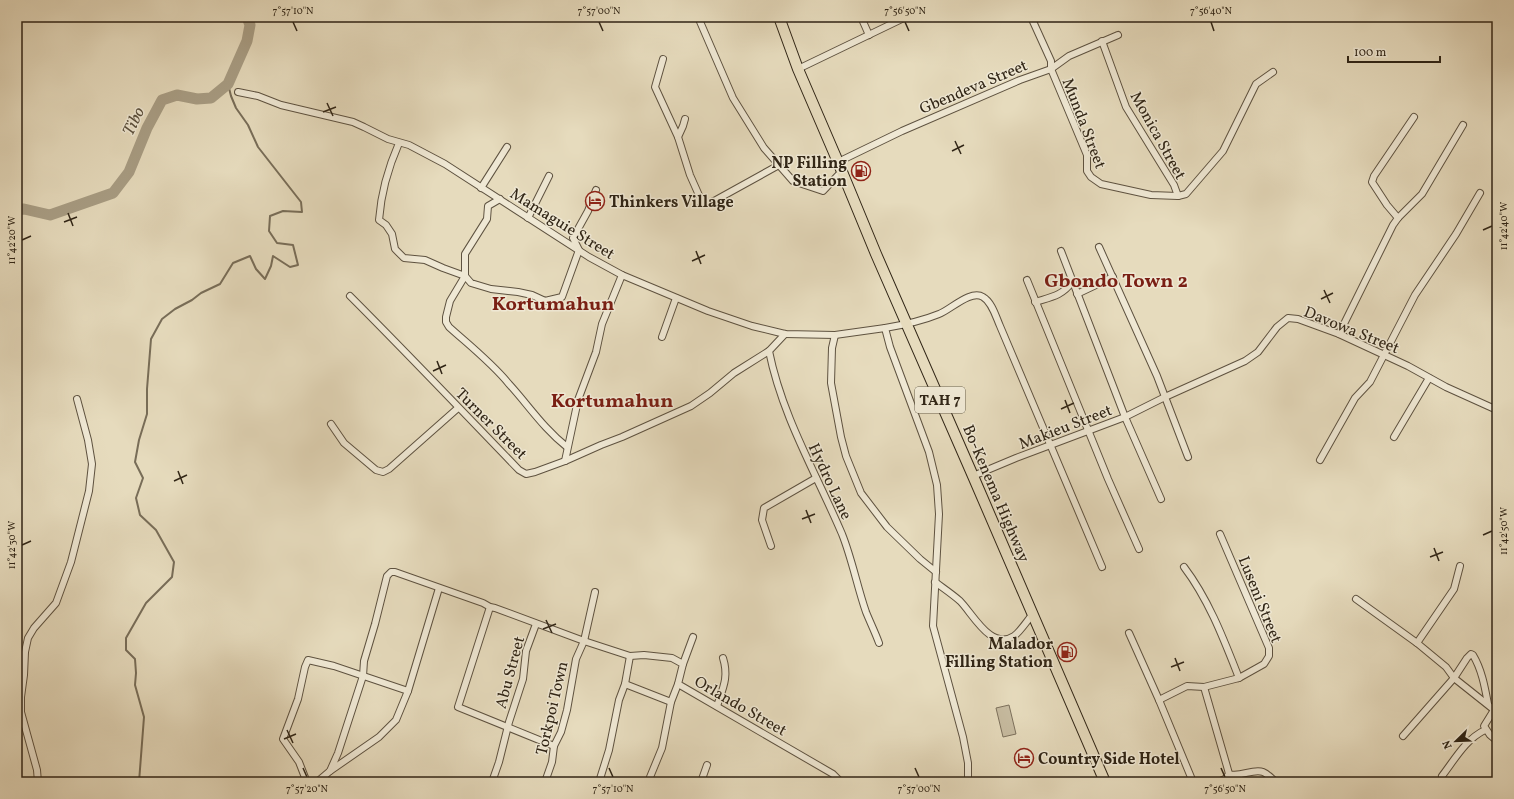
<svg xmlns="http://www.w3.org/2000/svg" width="1514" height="799" viewBox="0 0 1514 799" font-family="Vollkorn,serif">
<rect width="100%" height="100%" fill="#e6dbbd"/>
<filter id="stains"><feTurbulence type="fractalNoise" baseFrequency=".005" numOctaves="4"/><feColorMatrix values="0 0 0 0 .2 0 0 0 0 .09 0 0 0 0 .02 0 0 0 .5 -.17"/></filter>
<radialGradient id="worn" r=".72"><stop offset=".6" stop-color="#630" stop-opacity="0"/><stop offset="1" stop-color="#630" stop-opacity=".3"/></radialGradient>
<polygon fill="#c7bca1" stroke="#7c705c" points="1009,705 1016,734 1003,737 996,708"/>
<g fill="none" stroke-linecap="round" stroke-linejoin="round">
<polyline stroke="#786d58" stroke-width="2" points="139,782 144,717 135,685 136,673 135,659 126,650 126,638 146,603 172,577 174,562 156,530 140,515 136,498 143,478 135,462 139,440 147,414 147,389 151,339 162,319 175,309 192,300 201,293 220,284 233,263 250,256 256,269 265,279 271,266 273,256 290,267 298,265 293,245 277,243 269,231 270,216 283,211 302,212 301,202 258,147 248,125 236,108 231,96 228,84"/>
<polyline stroke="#a89d84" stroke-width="11" points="17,210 24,209 50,215 113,193 129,172 147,128 162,100 177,95 197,99 211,98 228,84 247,41 250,25 247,17"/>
<defs>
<g id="minor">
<polyline points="698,17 733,98 764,148 793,181 823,191 842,171"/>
<polyline points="861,17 869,35"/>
<polyline points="1031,17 1051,61 1051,69 1087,155 1087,171 1091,177 1101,184 1151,195 1178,196 1186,194 1223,151 1256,84 1273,72"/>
<polyline points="1102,41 1126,107 1174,185 1178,196"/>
<polyline points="663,59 655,87 678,137"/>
<polyline points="798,69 906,17"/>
<polyline points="238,92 258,96 281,105 353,122 364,127 388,139 409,145 445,164 589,257 622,275 708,311 752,326 785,334 835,335 885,328"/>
<polyline points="685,119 683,126 678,137 690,175 702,202"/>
<path d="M399 143C388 168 381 193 379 220L386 225 392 234 395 249 404 258 425 260 443 268 465 276 471 283 491 289 518 292 532 295 545 301 562 297 579 250 573 238 588 211 596 190"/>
<polyline points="838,162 902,131 1020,80 1051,69 1069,56 1118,35"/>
<polyline points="481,188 507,147"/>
<path d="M500 199 488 206 487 219 465 254V276L450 301 446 317V322L449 327C469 345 492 363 509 384 529 406 544 429 567 447"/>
<polyline points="697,201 709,203 714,201 779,165"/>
<polyline points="528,218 549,176"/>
<polyline points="1398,218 1422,194 1463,125"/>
<polyline points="1099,247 1157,376 1188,457"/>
<polyline points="1061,251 1125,417 1161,499"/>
<polyline points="1027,280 1108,479 1139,549"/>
<polyline points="1077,294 1113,277"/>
<path d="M350 296C407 353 463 412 519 470L526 474 535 472 565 461 601 445 622 437 691 406 710 393 734 373 769 351"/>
<path d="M1035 302C1051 297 1062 296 1072 282"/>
<path d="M785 334 769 351C782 416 816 473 842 534 852 559 857 586 866 612 870 622 875 632 879 643"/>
<polyline points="1339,334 1393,225 1398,218 1387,205 1372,182 1374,176 1414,117"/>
<polyline points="835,335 832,348 831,383 841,437 846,456 861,493 887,527 920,559 936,572"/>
<polyline points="662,337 676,298"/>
<polyline points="331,424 344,443 376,470 383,472 389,469 458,408"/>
<polyline points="1394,437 1429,378"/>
<polyline points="1320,460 1355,398 1370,382 1415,295 1456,234 1480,193"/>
<polyline points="565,461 578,400 596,352 602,324 622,275"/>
<polyline points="973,476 1016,458 1125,417 1165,397 1245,361 1258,352 1277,327 1288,318 1298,319 1339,334 1408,366 1446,387 1497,410"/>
<polyline points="771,546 762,520 764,508 816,478"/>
<polyline points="1460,566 1454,589 1417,643 1446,667 1454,678 1493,709"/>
<path d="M1184 567C1209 600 1224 640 1239 678"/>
<path d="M935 582C943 588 952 594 960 601 973 614 991 651 1014 636 1020 632 1027 621 1032 615"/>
<polyline points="1356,599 1417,643"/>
<polyline points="490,607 458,707 554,746"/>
<polyline points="1129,633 1159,700"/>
<polyline points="683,664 693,637"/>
<polyline points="625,684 630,656"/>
<polyline points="1204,687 1228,770 1229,774 1225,779 1218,782"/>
<polyline points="1497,705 1484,726 1490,735 1497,741"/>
<path d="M717 706C723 688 729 677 723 658"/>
<path d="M1403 736 1454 678 1467 658 1471 654 1473 655C1482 670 1485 688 1488 704"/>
<polyline points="330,771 379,737 396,720 408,691 439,588"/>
<path d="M1229 774C1240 778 1253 768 1263 772 1268 774 1272 779 1276 782"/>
<path d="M1442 776C1455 759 1466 739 1485 730"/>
<polyline points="38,782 37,770 21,712 21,697 24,675 25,652 28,638 34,628 56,603 71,562 89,491 92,464 88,440 77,399"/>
<polyline points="306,782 306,780 299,762 283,739 298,699 305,667 308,660 334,666 408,691"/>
<polyline points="317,782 330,771 338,753 363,676 364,661 375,624 387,576 391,572 395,572 483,603 490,607 495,608 584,641 630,656 644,655 672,658 683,664 678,684 833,774 841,782"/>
<polyline points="492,782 499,762 509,722 523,679 526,651 536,624"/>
<polyline points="545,782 552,762 554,746 561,732 567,710 576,659 584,641 595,592"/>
<polyline points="599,782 609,750 619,700 625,684 671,702"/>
<polyline points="648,782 662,748 671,702 678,684"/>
<polyline points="701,782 707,765"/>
<path d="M968 782V763L963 737 933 626 939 514 937 485 929 452 890 347 885 328C903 325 922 321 939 314 950 310 971 289 983 297 992 302 996 317 1000 326L1102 567"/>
<polyline points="1193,782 1159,700 1187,686 1204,687 1239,678 1264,664 1269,656 1269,648 1220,534"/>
</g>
<polyline id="highway" points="779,17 798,69 838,162 876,254 973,476 1105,782"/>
</defs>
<use href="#minor" stroke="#5e5240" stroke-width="8"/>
<use href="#highway" stroke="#302516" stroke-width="12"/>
<use href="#minor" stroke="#efe8d4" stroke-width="6"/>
<use href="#highway" stroke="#e6dbbd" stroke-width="10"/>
</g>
<path fill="none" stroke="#302516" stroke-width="1.5" d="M293 22 297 31M599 22 603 31M905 22 909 31M1211 22 1214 31M327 103 333 116M323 112 336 107M955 141 961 154M952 151 964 145M68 213 73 226M64 222 77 217M1483 230 1492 226M22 240 31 236M696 251 701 264M692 261 705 255M1324 290 1330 303M1321 299 1333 293M437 361 442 374M433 371 446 365M1065 400 1070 413M1061 409 1074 403M178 471 183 484M174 481 187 475M806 510 811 523M802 519 815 514M1483 535 1492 531M22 545 31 541M1434 548 1439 561M1430 557 1443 552M546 620 552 633M543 629 556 624M1175 658 1180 671M1171 667 1184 662M287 730 293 743M284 739 296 734M303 768 307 777M609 768 613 777M915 768 919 777M1221 768 1225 777"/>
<defs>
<symbol id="fuel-ring" viewBox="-11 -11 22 22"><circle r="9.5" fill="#efe8d4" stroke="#8f2418" stroke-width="1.5"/><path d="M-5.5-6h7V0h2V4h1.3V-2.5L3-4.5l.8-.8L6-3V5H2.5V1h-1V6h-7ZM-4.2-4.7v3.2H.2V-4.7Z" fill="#8f2418"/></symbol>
<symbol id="hotel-ring" viewBox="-11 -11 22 22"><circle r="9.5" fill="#efe8d4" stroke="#8f2418" stroke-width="1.5"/><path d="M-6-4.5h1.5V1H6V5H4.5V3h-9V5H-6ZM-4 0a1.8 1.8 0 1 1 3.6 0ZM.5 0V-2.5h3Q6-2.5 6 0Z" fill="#8f2418"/></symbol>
</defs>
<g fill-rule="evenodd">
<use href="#fuel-ring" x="850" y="160" width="22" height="22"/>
<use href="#hotel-ring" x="584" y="190" width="22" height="22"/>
<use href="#fuel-ring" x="1056" y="641" width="22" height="22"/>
<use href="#hotel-ring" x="1013" y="747" width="22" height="22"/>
</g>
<g text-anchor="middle" stroke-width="3" stroke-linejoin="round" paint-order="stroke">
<rect fill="#efe8d4" stroke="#69604f" stroke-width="1" x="915" y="387" width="50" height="26" rx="3"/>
<g font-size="15" font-weight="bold" fill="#302516">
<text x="940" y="405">TAH 7</text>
</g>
<g font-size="16" fill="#302516" stroke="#efe8d4">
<text transform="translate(973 86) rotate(-23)" y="6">Gbendeva Street</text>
<text transform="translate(1085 123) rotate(69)" y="6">Munda Street</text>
<text transform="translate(1159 135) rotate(61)" y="6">Monica Street</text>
<text transform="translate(563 223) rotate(32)" y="6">Mamaguie Street</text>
<text transform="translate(1352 329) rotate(22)" y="6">Davowa Street</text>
<text transform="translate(492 423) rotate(45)" y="6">Turner Street</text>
<text transform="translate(1065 426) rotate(-21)" y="6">Makieu Street</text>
<text transform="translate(831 481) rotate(65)" y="6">Hydro Lane</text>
<text transform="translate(997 493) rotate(67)" y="6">Bo-Kenema Highway</text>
<text transform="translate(1261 599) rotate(68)" y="6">Luseni Street</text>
<text transform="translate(509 672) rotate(-75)" y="6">Abu Street</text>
<text transform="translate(741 705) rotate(30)" y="6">Orlando Street</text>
<text transform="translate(551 708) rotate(-77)" y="6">Torkpoi Town</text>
</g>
<g font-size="16" font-weight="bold" fill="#302516" stroke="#efe8d4" text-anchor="end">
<text x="847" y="168">NP Filling<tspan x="847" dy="18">Station</tspan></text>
<text x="609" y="207" text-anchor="start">Thinkers Village</text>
<text x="1053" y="649">Malador<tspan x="1053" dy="18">Filling Station</tspan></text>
<text x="1038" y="764" text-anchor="start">Country Side Hotel</text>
</g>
<g font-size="17" font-style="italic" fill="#5a4f3c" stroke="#efe8d4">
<text transform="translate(133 121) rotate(-64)" y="6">Tibo</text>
</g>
<g font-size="20" font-weight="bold" fill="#7a1f14" stroke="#efe8d4">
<text x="1116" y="287">Gbondo Town 2</text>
<text x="553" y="310">Kortumahun</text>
<text x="612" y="407">Kortumahun</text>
</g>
</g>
<rect width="1514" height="799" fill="none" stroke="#e6dbbd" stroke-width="44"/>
<g transform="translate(1456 741) rotate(247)" stroke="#efe8d4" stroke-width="3" paint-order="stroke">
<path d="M0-3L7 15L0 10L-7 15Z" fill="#302516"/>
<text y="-6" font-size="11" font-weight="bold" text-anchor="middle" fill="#302516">N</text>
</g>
<path d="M1348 56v6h92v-6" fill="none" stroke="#302516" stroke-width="2"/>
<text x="1354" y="56" font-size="12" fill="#302516" stroke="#efe8d4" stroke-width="3" paint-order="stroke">100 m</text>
<rect x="22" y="22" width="1470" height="755" fill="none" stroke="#302516" stroke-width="1.5"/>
<g font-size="10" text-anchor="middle" fill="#302516">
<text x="293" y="14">7°57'10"N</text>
<text x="599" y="14">7°57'00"N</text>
<text x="905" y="14">7°56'50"N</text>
<text x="1211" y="14">7°56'40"N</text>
<text transform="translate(1503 226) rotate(-90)" y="4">11°42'40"W</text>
<text transform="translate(11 240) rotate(-90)" y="4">11°42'20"W</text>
<text transform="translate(1503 531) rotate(-90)" y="4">11°42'50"W</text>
<text transform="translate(11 545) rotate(-90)" y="4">11°42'30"W</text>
<text x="307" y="792">7°57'20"N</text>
<text x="613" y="792">7°57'10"N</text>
<text x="919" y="792">7°57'00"N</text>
<text x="1225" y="792">7°56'50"N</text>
</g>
<rect width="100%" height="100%" filter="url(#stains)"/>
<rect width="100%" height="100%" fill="url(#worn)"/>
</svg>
